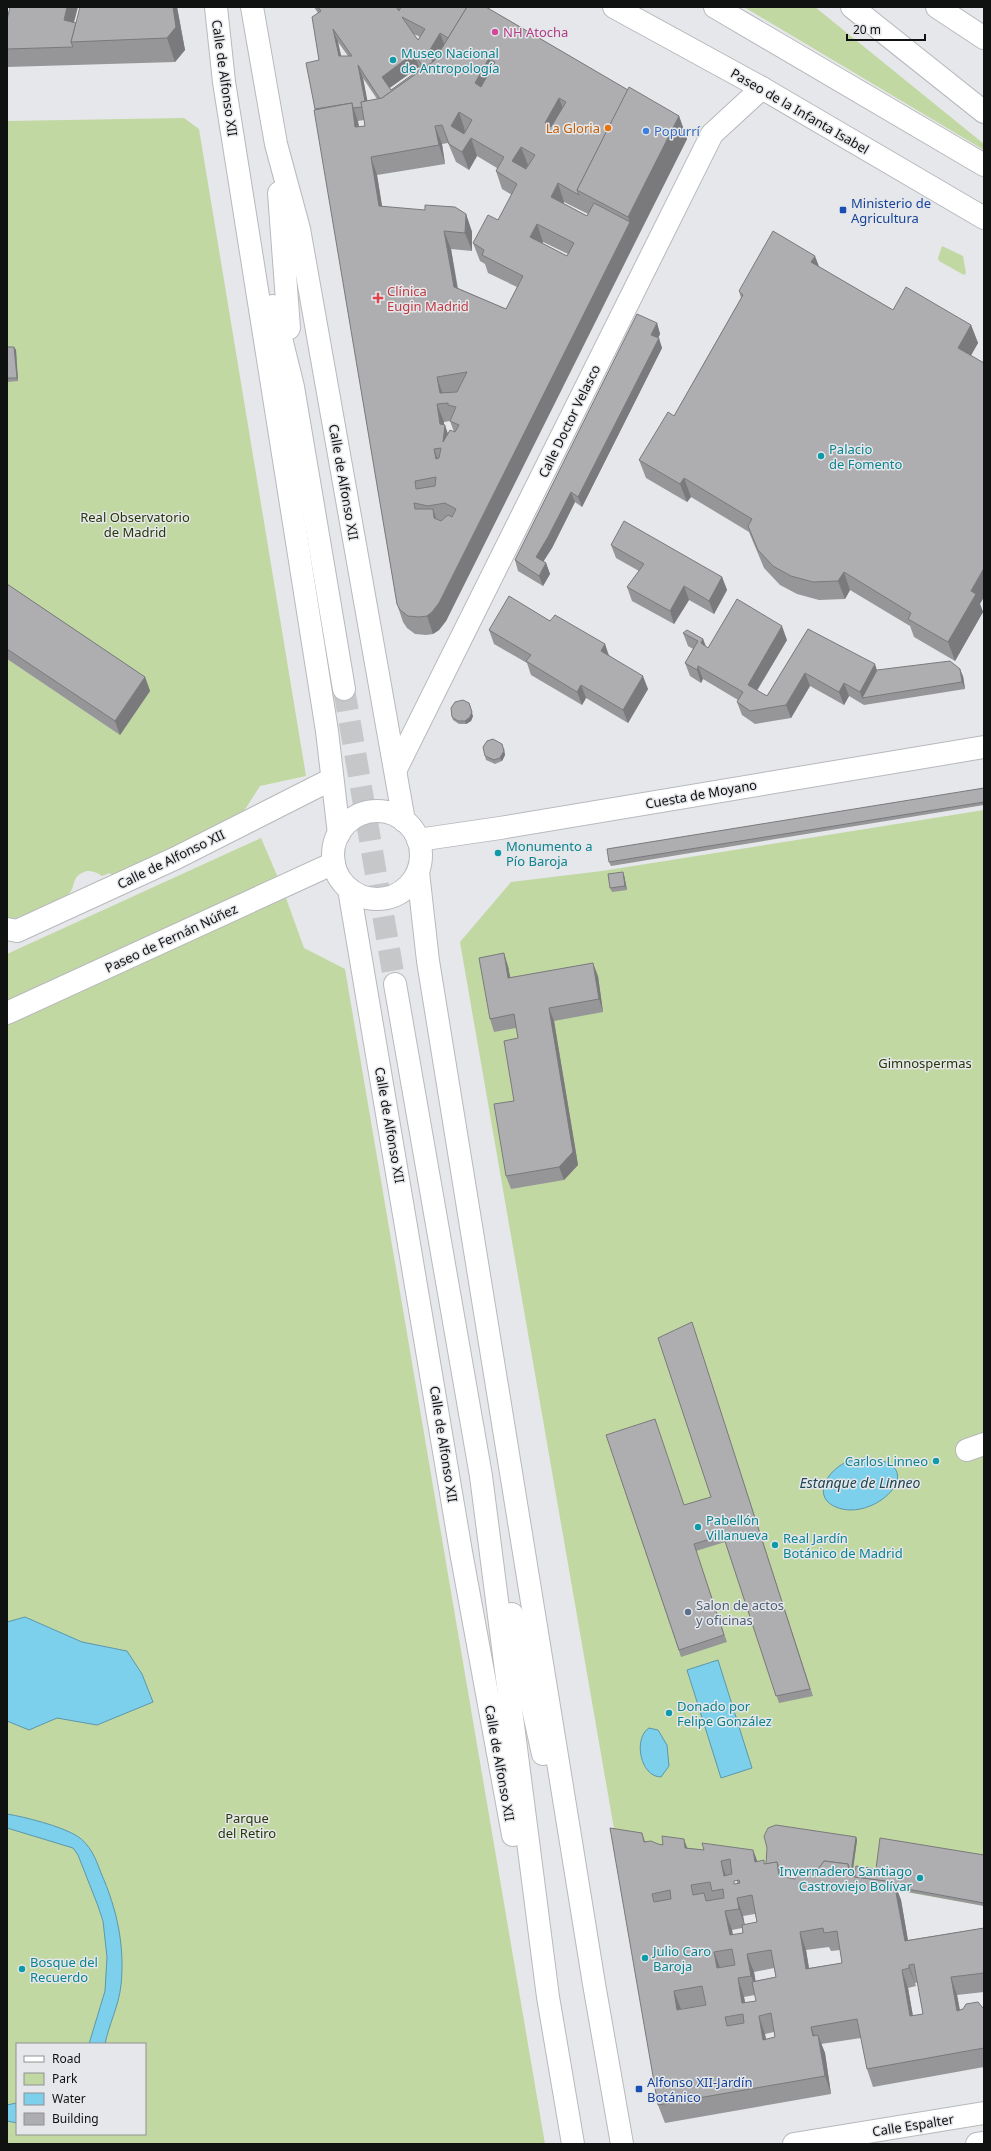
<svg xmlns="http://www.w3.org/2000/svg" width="991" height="2151" viewBox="0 0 991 2151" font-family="'Noto Sans',sans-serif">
<rect width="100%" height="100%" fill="#e5e7ea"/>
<g fill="#c2d8a2" fill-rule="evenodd">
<polygon points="744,7 815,7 984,144 984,150"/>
<path d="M184 118 199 129 306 776 260 786 240 817 114 878 110 873 102 876C96 872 89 869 82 873 73 877 75 884 71 891 60 906 25 920 7 919V659L120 735 7 594V121Z"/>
<polygon points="942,246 963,256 966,273 964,275 939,261 938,258"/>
<polygon points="984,810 984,1906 855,1883 617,1846 460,942 511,882 602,871"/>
<path d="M261 838 282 887 304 948 345 969 545 2144H7V954ZM17 2044H145V2134H17Z"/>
</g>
<g fill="#7cd0ec" stroke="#5c97aa">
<path d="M864 1458C932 1461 882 1518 842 1509 813 1502 822 1477 841 1465 848 1460 857 1459 864 1458Z"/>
<polygon points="25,1617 82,1642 127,1651 142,1674 153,1702 97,1725 57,1718 29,1730 7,1721 7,1622"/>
<polygon points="718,1660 752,1768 721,1778 687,1670"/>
<path d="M649 1728 658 1730 667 1745 669 1766 661 1777C640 1777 633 1738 649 1728Z"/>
<path d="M7 1814C25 1817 61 1826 77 1836 90 1844 96 1859 101 1873 117 1909 125 1946 121 1985 119 2005 109 2024 105 2044H89L105 1991 107 1957 103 1921 98 1906 78 1855 73 1848 7 1828Z"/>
<polygon points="16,2103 17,2123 7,2121 7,2105"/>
</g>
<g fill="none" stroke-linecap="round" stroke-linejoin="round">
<polyline stroke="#c5c7c9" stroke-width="22" stroke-dasharray="22 11" stroke-linecap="butt" points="344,689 395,984"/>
<defs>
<g id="street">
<polyline points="396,769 712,134 762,88"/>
<polyline points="418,840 500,828 984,747"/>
<polyline points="7,929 17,931 176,858 332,779"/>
<polyline points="7,1013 334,863"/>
<polyline points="967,1450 984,1444"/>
<polyline points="794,2144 984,2113"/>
<polyline points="977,2144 984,2143"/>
</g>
<g id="secondary">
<polyline points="216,7 224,82 327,731 339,834"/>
<polyline points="252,7 276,144 299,229 404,821"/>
<polyline points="279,193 289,328"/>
<polyline points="273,306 293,387 344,689"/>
<circle cx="377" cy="855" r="44"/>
<polyline points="418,872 428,961 594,1984 622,2144"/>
<polyline points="349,889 461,1552 513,1835"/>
<polyline points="395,984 481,1476 548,1997 573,2144"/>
<polyline points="512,1614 543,1754"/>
</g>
<g id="primary">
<polyline points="614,7 762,88 984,218"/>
<polyline points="715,7 984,165"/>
<polyline points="852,7 984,112"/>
<polyline points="937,7 984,38"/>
</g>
</defs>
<use href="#street" stroke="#b7b9bc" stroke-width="24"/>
<use href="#secondary" stroke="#b7b9bc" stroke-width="24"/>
<use href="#primary" stroke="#b7b9bc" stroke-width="24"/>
<use href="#street" stroke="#fff" stroke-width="22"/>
<use href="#secondary" stroke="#fff" stroke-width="22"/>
<use href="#primary" stroke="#fff" stroke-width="22"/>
</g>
<g fill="#969698" fill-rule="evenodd">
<polygon points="177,7 185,50 175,62 7,67 7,20 76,23"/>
<path d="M314 7H486L628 90 679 116 687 139 446 621 439 630 433 634 426 635 415 634 407 628 403 622 397 604 315 109 319 60 318 13ZM414 34 420 37 418 40ZM338 42 348 56H341ZM419 67 420 69 391 90 390 88ZM363 78 377 99 367 101ZM364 120 365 126 359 127 358 121ZM448 143 456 162 469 170 477 156 497 168 496 171 502 189 512 195 498 220 473 243 480 261 485 264 488 273 517 287 506 309 458 288 451 249 472 251V232L466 214 382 207 377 175 445 164 442 144ZM528 165 526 169H525ZM564 202 588 214 587 216 563 203ZM543 242 568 254 567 256 542 243ZM450 421 454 432 448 434 444 425V422Z"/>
<polygon points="819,267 893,310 971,325 978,343 971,355 980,604 983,612 955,661 914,637 910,626 850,590 845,599 819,600 797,594 780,585 764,568 749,532 691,497 687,502 646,478 639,460 674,416 741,298 739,291"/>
<polygon points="657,323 660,334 658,338 662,348 582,507 575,502 552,548 543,561 546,563 550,574 543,586 518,571 515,560"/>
<polygon points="7,347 14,347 16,350 18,381 7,382"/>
<polygon points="611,545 722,577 727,590 714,614 689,600 674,624 632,601 627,587 639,571 616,558"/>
<polygon points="7,584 145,677 150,691 120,735 7,659"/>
<polygon points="550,621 605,644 609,655 648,689 628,723 586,698 582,705 531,675 527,663 494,644 489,630"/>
<polygon points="808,629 877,670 963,676 965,689 864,705 849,696 844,705 810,686 791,718 755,724 742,715 737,702 738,700 703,679 701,683 690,676 685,663 693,649 688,646 683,633 703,639 706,647 708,648 787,640 757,691 767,696"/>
<polygon points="473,716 471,721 466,724 459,724 453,720 452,717"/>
<polygon points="504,748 505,755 502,761 495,764 486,760 485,756"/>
<polygon points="984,788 984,805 611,866 609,862"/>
<polygon points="624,875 627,890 612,892 610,888"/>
<polygon points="508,966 510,977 598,976 603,1012 554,1021 578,1165 564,1180 511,1189 506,1176 514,1101 518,1038 516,1028 494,1032 490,1019"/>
<polygon points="694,1329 813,1696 779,1703 725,1542 696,1551 727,1642 681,1657 606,1435 684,1505 711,1497"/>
<path d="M642 1833 645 1841 658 1844 704 1850H753L757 1861 765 1864 856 1837 857 1840 852 1876 855 1877 876 1869 984 1855V1906L897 1890 901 1900 908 1940 984 1928V1992L957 1995 960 2010 984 2008V2067L873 2087 867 2069 861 2038 821 2044 825 2053 831 2094 665 2123 658 2105ZM781 1871 799 1874 795 1879 783 1877ZM737 1880V1884H734V1881ZM755 1914 757 1922 745 1925 743 1916ZM742 1928 743 1933 733 1935 732 1930ZM829 1947 831 1951 840 1950 842 1963 809 1968 806 1950ZM774 1968 776 1977 755 1981 754 1972ZM918 1982 923 2014 913 2016 908 1988 916 1986 915 1983ZM755 1995 756 2001 745 2003 744 1997ZM705 2005H706L681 2009ZM774 2032 775 2037 766 2039 765 2034Z"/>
</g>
<g fill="#7a7a7c">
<polygon points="67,7 78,7 70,38 64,20"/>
<polygon points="173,7 177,7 185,50 175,62 167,38"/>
<polygon points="333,29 338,42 344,69 339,56"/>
<polygon points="440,33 445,46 432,66 428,53"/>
<polygon points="414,53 419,67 386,90 382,77"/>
<polygon points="489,58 496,76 482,102 475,83"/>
<polygon points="358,65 363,78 371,119 366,106"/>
<polygon points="559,98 566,116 551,141 545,123"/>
<polygon points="352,103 358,122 362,145 355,127"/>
<polygon points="459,112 465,131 457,144 451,126"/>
<polygon points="679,116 687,139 636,240 628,217"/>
<polygon points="435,126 442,144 445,164 439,145"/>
<polygon points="471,138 477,156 469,170 462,152"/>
<polygon points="521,147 528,165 519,179 512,161"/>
<polygon points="371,157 377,175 385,224 379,206"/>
<polygon points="558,183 564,202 558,215 551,197"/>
<polygon points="466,214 472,232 472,251 465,233"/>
<polygon points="630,222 636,240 446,621 439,630 433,634 427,616"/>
<polygon points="537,224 543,242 537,255 530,237"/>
<polygon points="444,231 451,249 460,305 454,287"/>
<polygon points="815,256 822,274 811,262"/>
<polygon points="657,323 660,334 655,345 651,335"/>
<polygon points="971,325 978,343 965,366 958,348"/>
<polygon points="659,338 662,348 582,507 578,497"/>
<polygon points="14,347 16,350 18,381 17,378"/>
<polygon points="437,377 443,395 440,393"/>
<polygon points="437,404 444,422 444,427 445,425 451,443 443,442"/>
<polygon points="434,449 441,467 436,459"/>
<polygon points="684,478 691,497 687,502 680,484"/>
<polygon points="571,492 575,502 552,548 540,567 536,557"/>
<polygon points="433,509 439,527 434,518"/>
<polygon points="546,563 550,574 543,586 539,576"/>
<polygon points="984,568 984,597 980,604 983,612 955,661 948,642 971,591"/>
<polygon points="844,572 850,590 845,599 838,581"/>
<polygon points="722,577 727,590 714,614 709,601"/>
<polygon points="684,586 689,600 674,624 670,611"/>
<polygon points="782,626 787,640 752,698 748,685"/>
<polygon points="703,639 708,652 701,643"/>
<polygon points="605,644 609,658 601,651"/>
<polygon points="875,664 879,677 862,698 860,692"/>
<polygon points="698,666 703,679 701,683 697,670"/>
<polygon points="960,669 963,676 965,689 962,682"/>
<polygon points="805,673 810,686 791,718 786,705"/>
<polygon points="643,676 648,689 628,723 623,710"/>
<polygon points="145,677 150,691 120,735 115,721"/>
<polygon points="844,683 849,696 844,705 839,692"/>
<polygon points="581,685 586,698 582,705 577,692"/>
<polygon points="469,703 473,716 471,721 466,724 465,721"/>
<polygon points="502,744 505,755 502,761 500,758"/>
<polygon points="623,872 624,875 627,890 625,886"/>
<polygon points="504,953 508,966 513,991 508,978"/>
<polygon points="593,963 598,976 603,1012 599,999"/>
<polygon points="549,1008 554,1021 578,1165 564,1180 559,1167"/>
<polygon points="856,1837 857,1840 852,1876 849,1876 848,1864"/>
<polygon points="684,1839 691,1858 685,1848"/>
<polygon points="753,1850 760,1868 755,1862"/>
<polygon points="721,1861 727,1879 724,1876"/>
<polygon points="777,1862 784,1880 779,1876"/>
<polygon points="894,1882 901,1900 911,1959 905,1941"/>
<polygon points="737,1898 743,1916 745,1927 739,1909"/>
<polygon points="725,1911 732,1930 736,1953 730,1935"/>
<polygon points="800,1932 806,1950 812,1987 806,1969"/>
<polygon points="714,1952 721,1970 717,1968"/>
<polygon points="747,1954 754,1972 758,1994 751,1976"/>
<polygon points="909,1965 916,1986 909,1968"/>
<polygon points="902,1970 908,1988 916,2034 910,2016"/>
<polygon points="951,1977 957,1995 963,2029 957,2011"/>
<polygon points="738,1978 744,1997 749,2021 742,2003"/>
<polygon points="674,1991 681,2009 677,2010"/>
<polygon points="759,2016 765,2034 769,2058 763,2040"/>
<polygon points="811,2027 818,2045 813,2036"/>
<polygon points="818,2035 825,2053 831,2094 825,2076"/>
</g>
<g fill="#aeaeb1" stroke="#7a7a7c" fill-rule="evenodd">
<polygon points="10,7 67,7 64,20 76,23 71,42 73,47 7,49 7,20"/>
<polygon points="80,7 173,7 176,27 167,38 71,42"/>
<path d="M318 7H396L399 11 401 7H467L448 38 440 33 428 53 433 62 382 98 380 99 358 65 365 101 361 102 362 107 353 108 352 103 315 109 306 63 319 60 312 17 321 11ZM402 17 425 29 418 40ZM333 29 352 56H339ZM414 53 423 67 391 90 382 77Z"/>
<path d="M467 7H486L628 90 577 190 579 195 558 183 551 197 587 216 594 203 630 222 439 603 432 612 427 616 419 617 408 616 400 610 397 604 314 110 352 103 355 127 365 126 361 102 382 98 434 61ZM489 58 495 62 481 87 475 83ZM559 98 566 102 551 127 545 123ZM459 112 472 120 464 134 451 126ZM442 125 449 144 462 152 471 138 504 157 496 171 517 184 498 220 488 215 473 243 484 250 482 255 523 276 506 309 454 287 444 231 465 233 466 214 455 207 425 205V210L379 206 371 157 439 145 435 126ZM521 147 535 155 526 169 512 161ZM537 224 574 243 567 256 530 237ZM467 372 457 392 440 393 437 377ZM448 403V405L456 407 450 421 459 425 455 432 450 430 443 442 445 425 440 424 437 404ZM441 448 439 458 436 459 434 449ZM436 477 435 486 416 489 415 481ZM414 503 428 506 445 503 456 509 452 517 448 515 441 521 434 518 433 509H415Z"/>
<polygon points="629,87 679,116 628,217 577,190"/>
<polygon points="773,231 815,256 811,262 893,310 906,287 971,325 958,348 984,363 984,568 971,591 976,594 948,642 908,619 911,613 844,572 838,581 813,582 791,576 773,566 758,550 748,526 752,519 684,478 680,484 639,460 668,412 674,416 743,295 739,291"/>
<polygon points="637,314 657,323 651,335 659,338 578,497 571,492 548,537 536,557 546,563 539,576 515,560"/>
<polygon points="7,347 14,347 17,378 7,378"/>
<polygon points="624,521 722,577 709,601 684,586 670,611 627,587 644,564 611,545"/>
<polygon points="7,584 145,677 115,721 7,649"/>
<polygon points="509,596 550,621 555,615 605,644 601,651 643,676 623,710 581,685 577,692 526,661 531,655 489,630"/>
<polygon points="737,599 782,626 748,685 767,696 808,629 875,664 860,692 844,683 839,692 805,673 786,705 750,711 737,702 743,692 698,666 697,670 685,663 698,641 683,633 687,630 703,639 701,643 708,648"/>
<polygon points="950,661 960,669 962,682 862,698 877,670"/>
<polygon points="463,700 469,703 472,712 470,717 465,721 458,721 452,717 451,708 455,702"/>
<polygon points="493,739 502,744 504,751 500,758 494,760 485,756 483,747 487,741"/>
<polygon points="984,788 984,802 609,862 607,849"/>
<polygon points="623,872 625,886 610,888 608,874"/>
<polygon points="504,953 508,978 593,963 599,999 549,1008 573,1152 559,1167 506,1176 494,1104 514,1101 504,1041 518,1038 514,1014 490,1019 479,958"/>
<polygon points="692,1322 810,1689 776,1696 723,1535 694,1544 724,1635 679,1650 606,1435 655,1419 684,1505 711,1497 658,1338"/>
<polygon points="776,1825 856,1837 851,1873 848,1864 824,1861 816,1873 811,1872 779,1868 777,1862 766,1864 767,1848 764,1836 768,1828"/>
<path d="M610 1828 642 1833 644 1842 651 1841 658 1844 663 1845 662 1836 684 1839 685 1848 704 1850 702 1843 753 1850 755 1862 764 1860V1864L777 1862 779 1876 795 1879 797 1875 804 1871 811 1872 814 1875 824 1861 848 1864 849 1876 894 1882 905 1941 984 1928V1973L951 1977 957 2011 963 2009 966 2004 978 2002 983 2008H984V2048L867 2069 857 2019 811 2027 813 2036 818 2035 825 2076 658 2105ZM730 1859 732 1874 724 1876 721 1861ZM739 1880 740 1883 734 1884V1881ZM710 1882 712 1891 723 1889 724 1898 706 1901 704 1893 693 1895 691 1885ZM670 1890 671 1899 654 1902 652 1894ZM752 1895 757 1922 742 1925 743 1933 730 1935 725 1911 739 1909 737 1898ZM823 1928 824 1933 837 1931 842 1963 806 1969 800 1932ZM732 1949 735 1965 717 1968 714 1952ZM771 1950 776 1977 752 1982 756 2001 742 2003 738 1978 751 1976 747 1954ZM914 1964 923 2014 910 2016 902 1970 909 1968V1965ZM702 1986 706 2005 677 2010 674 1991ZM771 2013 775 2037 763 2040 759 2016ZM743 2014 744 2023 727 2026 725 2017Z"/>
<polygon points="880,1838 984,1855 984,1903 896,1887 894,1882 855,1877 856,1866 876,1869"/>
</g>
<circle fill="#d1479c" stroke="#e5e7ea" stroke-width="1.5" cx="495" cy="32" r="4"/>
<g fill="#0f9aa8" stroke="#e5e7ea" stroke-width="1.5">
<circle cx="393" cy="60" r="4"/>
<circle cx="821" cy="456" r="4"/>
<circle cx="498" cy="853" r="4"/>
<circle cx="936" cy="1461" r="4"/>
<circle cx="698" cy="1527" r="4"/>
<circle cx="775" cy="1545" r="4"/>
<circle cx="669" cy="1713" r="4"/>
<circle cx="920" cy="1878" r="4"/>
<circle cx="645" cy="1958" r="4"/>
<circle cx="22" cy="1969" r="4"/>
</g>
<circle fill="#e8710a" stroke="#e5e7ea" stroke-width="1.5" cx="608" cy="128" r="4"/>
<circle fill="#3f7fe0" stroke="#e5e7ea" stroke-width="1.5" cx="646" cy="131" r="4"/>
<g fill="#1a4fb4" stroke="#e5e7ea" stroke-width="1.5">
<rect x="839" y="206" width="8" height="8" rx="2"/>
<rect x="635" y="2085" width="8" height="8" rx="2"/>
</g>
<path fill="#e0444e" stroke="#e5e7ea" stroke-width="1.5" d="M376 292h4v4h4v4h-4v4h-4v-4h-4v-4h4z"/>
<circle fill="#5c6f8a" stroke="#e5e7ea" stroke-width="1.5" cx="688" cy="1612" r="4"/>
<g text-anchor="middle" stroke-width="3" stroke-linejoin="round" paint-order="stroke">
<g font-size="13" fill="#b23c85" stroke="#e5e7ea" text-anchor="start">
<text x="503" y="37">NH Atocha</text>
</g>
<g font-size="13" fill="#0d838f" stroke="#e5e7ea" text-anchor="start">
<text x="401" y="58">Museo Nacional<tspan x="401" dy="15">de Antropología</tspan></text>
<text x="829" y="454">Palacio<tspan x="829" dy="15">de Fomento</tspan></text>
<text x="506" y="851">Monumento a<tspan x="506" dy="15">Pío Baroja</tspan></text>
<text x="928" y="1466" text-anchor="end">Carlos Linneo</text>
<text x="706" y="1525">Pabellón<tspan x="706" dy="15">Villanueva</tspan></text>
<text x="783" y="1543">Real Jardín<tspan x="783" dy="15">Botánico de Madrid</tspan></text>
<text x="677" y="1711">Donado por<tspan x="677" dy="15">Felipe González</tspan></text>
<text x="912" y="1876" text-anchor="end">Invernadero Santiago<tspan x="912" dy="15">Castroviejo Bolívar</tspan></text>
<text x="653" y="1956">Julio Caro<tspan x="653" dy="15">Baroja</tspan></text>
<text x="30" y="1967">Bosque del<tspan x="30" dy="15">Recuerdo</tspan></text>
</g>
<g font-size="13" fill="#101111" stroke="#e5e7ea">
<text transform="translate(225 78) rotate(82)" y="5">Calle de Alfonso XII</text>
<text transform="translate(800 111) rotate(30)" y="5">Paseo de la Infanta Isabel</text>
<text transform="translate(569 421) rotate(-64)" y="5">Calle Doctor Velasco</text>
<text transform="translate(344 482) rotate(80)" y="5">Calle de Alfonso XII</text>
<text transform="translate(701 794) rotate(-10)" y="5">Cuesta de Moyano</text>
<text transform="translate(171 859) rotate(-26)" y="5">Calle de Alfonso XII</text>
<text transform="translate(171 938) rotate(-25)" y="5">Paseo de Fernán Núñez</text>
<text transform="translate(390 1125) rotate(80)" y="5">Calle de Alfonso XII</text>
<text transform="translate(444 1444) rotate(81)" y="5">Calle de Alfonso XII</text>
<text transform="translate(500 1763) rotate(80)" y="5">Calle de Alfonso XII</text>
<text transform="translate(913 2125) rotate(-9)" y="5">Calle Espalter</text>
</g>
<g font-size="13" fill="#c56008" stroke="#e5e7ea" text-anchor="end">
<text x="600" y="133">La Gloria</text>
</g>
<g font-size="13" fill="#366cbe" stroke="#e5e7ea" text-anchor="start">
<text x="654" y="136">Popurrí</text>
</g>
<g font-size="13" fill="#164399" stroke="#e5e7ea" text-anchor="start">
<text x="851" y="208">Ministerio de<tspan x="851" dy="15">Agricultura</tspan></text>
<text x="647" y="2087">Alfonso XII-Jardín<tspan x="647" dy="15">Botánico</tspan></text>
</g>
<g font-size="13" fill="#be3a42" stroke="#e5e7ea" text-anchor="start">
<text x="387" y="296">Clínica<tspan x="387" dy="15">Eugin Madrid</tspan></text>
</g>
<g font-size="13" fill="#273707" stroke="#e5e7ea">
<text x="135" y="522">Real Observatorio<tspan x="135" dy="15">de Madrid</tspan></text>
<text x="925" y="1068">Gimnospermas</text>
<text x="247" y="1823">Parque<tspan x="247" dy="15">del Retiro</tspan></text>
</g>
<g font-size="13" fill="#4e5e75" stroke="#e5e7ea" text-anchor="start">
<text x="696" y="1610">Salon de actos<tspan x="696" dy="15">y oficinas</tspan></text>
</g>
<g font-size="14" font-style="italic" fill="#204753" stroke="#e5e7ea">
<text x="860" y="1488">Estanque de Linneo</text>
</g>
</g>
<rect width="991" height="2151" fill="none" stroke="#101111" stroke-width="16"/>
<rect x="16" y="2043" width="130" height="92" fill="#e5e7ea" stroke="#909193"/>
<rect x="24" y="2056" width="20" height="6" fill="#ffffff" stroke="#909193"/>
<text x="52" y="2063" font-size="12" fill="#101111">Road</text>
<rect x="24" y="2073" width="20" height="12" fill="#c2d8a2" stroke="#909193"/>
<text x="52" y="2083" font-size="12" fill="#101111">Park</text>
<rect x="24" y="2093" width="20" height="12" fill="#7cd0ec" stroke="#909193"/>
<text x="52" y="2103" font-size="12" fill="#101111">Water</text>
<rect x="24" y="2113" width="20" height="12" fill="#aeaeb1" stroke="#909193"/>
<text x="52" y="2123" font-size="12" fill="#101111">Building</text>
<path d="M847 34v6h78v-6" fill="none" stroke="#101111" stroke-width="2"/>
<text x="853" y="34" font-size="12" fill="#101111" stroke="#e5e7ea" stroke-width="3" paint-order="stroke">20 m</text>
</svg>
